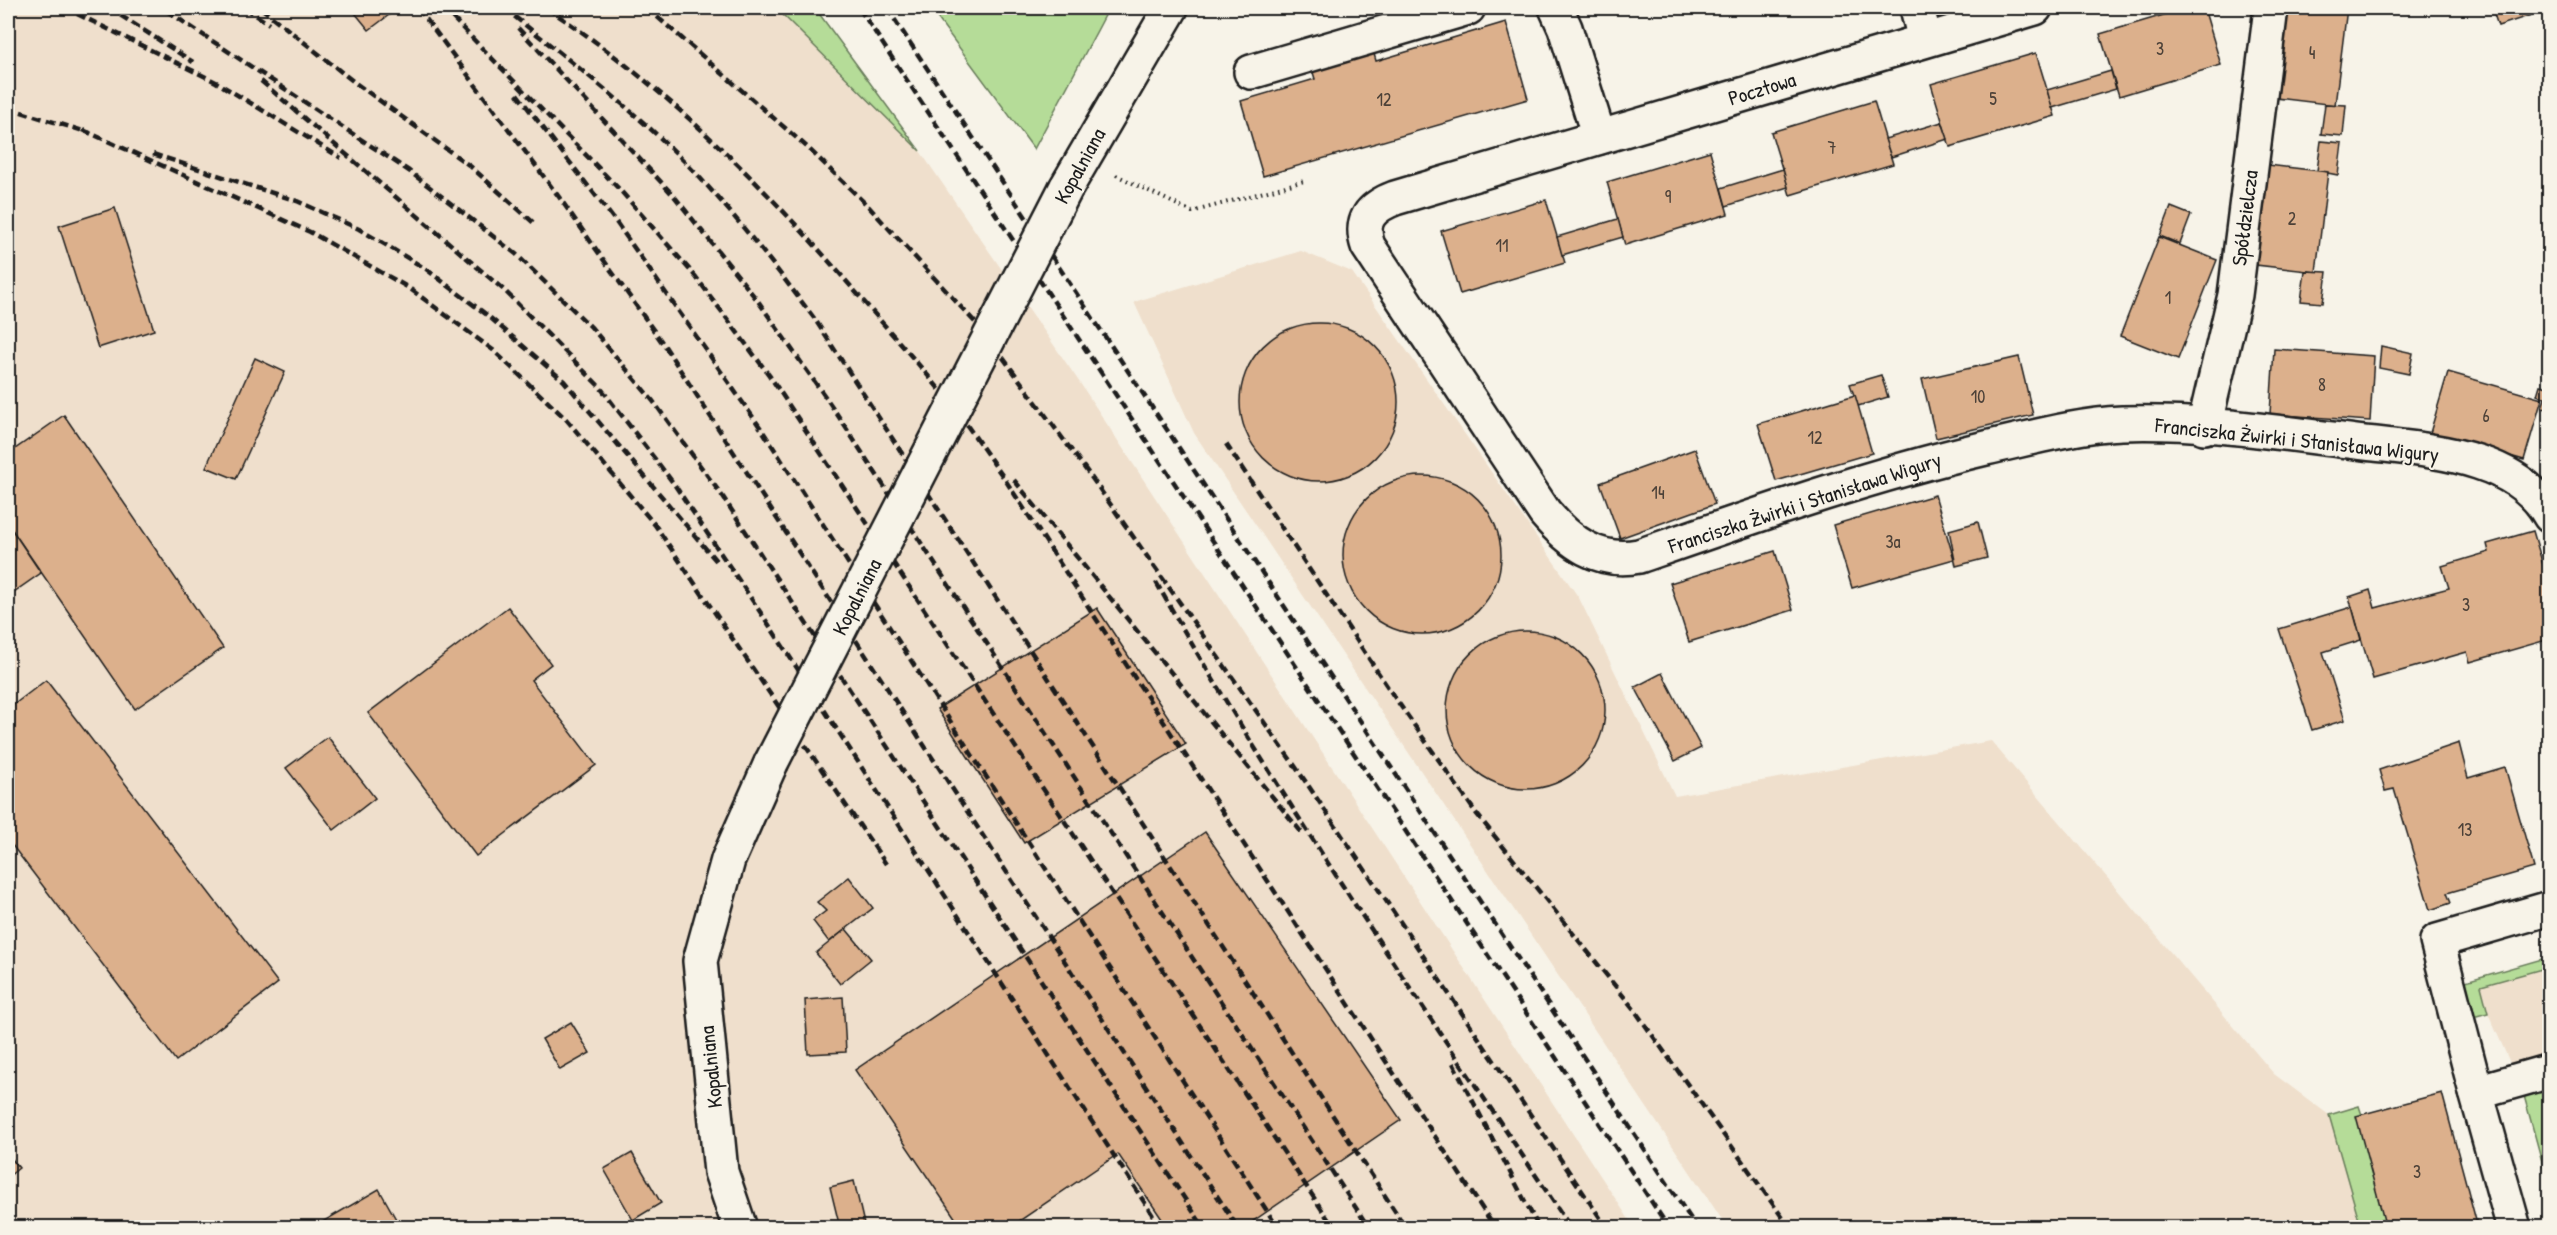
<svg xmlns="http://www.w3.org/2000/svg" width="2557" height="1235" viewBox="0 0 2557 1235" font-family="'Patrick Hand',sans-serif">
<rect width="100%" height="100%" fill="#f7f3e8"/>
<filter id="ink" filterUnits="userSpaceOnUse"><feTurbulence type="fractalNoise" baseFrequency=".0167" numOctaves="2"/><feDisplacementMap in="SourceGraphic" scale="12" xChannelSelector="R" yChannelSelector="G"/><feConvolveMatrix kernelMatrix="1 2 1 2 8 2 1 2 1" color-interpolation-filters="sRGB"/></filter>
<g filter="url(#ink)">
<g fill="#efdfcc">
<polygon points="8,8 776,8 920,151 1080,383 1634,1227 8,1227"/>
<polygon points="1301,251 1352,272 1579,598 1675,796 1991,741 2274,1074 2329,1115 2361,1227 1727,1227 1194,433 1134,302"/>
<polygon points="2549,957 2549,1187 2523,1092 2488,1013 2459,983"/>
</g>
<g fill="#b5dc98" stroke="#687c5a" stroke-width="1.5">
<polygon points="776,8 815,8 920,151"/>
<polygon points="930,8 1109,8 1034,149"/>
<polygon points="2549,957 2549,967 2481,986 2488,1013 2469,1018 2459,983"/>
<polygon points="2549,1085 2549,1187 2523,1092"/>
<polygon points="2359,1106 2362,1115 2386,1227 2361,1227 2329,1115"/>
</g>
<g fill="#dcb08c" stroke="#1c1c1c" stroke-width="1.5">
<polygon points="351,8 396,8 397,9 369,30"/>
<polygon points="2187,8 2204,8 2221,65 2119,96 2100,34"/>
<polygon points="2287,8 2347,8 2335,105 2276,98"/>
<polygon points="2492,8 2550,8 2550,9 2498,26"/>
<polygon points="1506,22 1528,99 1263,176 1241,101 1315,79 1312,69 1373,50 1376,61"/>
<polygon points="2036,53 2055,116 1950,147 1931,84"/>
<polygon points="2111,71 2116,89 2052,108 2047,90"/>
<polygon points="1874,101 1893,164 1790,195 1771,132"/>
<polygon points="2325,104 2346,105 2343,136 2321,134"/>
<polygon points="1942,122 1948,139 1891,157 1885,139"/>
<polygon points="2321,141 2342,143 2338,175 2317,171"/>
<polygon points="1710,151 1728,214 1625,245 1607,182"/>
<polygon points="2268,165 2328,172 2316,272 2256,265"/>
<polygon points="1783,169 1788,187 1726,206 1721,188"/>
<polygon points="1546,200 1565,263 1460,294 1441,231"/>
<polygon points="2171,207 2191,215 2180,244 2160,236"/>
<polygon points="115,208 154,330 98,348 59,226"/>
<polygon points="1618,219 1623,237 1562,255 1557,237"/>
<polygon points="2159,237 2217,260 2178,359 2120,336"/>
<polygon points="2305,271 2327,272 2323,303 2301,301"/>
<circle cx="1319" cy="402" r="79"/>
<polygon points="2381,346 2413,353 2409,374 2379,368"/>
<polygon points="2274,349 2374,356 2370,421 2270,414"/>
<polygon points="2019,357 2033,415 1936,438 1922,379"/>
<polygon points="255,358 285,372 236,479 206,467"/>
<polygon points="2448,372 2542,399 2524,460 2430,433"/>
<polygon points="1881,375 1888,397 1858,406 1850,384"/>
<polygon points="2550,382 2550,410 2542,408 2545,398 2537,395 2540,385 2548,387"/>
<polygon points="1855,395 1872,453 1776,481 1758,424"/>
<polygon points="64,415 223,648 135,709 8,524 8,454"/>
<polygon points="1695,449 1715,504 1620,538 1600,483"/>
<circle cx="1422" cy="555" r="79"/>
<polygon points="1935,495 1954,559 1852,588 1833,525"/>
<polygon points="1978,522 1987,558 1956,566 1949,530"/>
<polygon points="8,524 41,573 8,596"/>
<polygon points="2533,531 2550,589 2550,602 2546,603 2550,616 2550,639 2470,662 2467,652 2373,679 2349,597 2370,590 2375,608 2449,588 2442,566 2489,552 2487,544"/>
<polygon points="1775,551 1793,610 1689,642 1670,583"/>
<polygon points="508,607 551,664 531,680 596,765 476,856 368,713"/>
<polygon points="2352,607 2361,640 2323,652 2345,720 2312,730 2279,629"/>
<polygon points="1097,608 1186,744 1024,843 937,709"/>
<circle cx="1526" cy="710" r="79"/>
<polygon points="1662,673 1701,748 1675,761 1635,687"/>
<polygon points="46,680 278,983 176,1061 8,840 8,709"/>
<polygon points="328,737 375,798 334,830 286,768"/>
<polygon points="2459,743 2468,778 2505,767 2534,868 2447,893 2451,903 2430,910 2394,789 2385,791 2379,770"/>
<polygon points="1205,832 1401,1120 1243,1228 1168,1228 1118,1154 1009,1228 962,1228 855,1070"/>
<polygon points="849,877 873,908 829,942 813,921 826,911 817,902"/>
<polygon points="846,929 871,959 840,984 816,953"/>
<polygon points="843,997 846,1052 808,1054 805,1000"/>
<polygon points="571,1022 590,1053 560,1070 542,1039"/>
<polygon points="2442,1093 2478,1228 2386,1228 2356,1116"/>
<polygon points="632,1153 661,1203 633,1220 604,1169"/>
<polygon points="8,1154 19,1168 8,1177"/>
<polygon points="854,1181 865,1228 840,1228 830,1187"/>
<polygon points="379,1189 397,1221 385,1228 312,1228"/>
</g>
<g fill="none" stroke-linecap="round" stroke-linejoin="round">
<defs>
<g id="minor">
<polyline points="1556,8 1565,28 1599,137"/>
<polyline points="1917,8 1925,40"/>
<path d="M2035 8 1395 198C1371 207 1359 220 1368 246L1545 513C1570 542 1598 564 1639 556 1754 516 1867 476 1986 448 2031 438 2077 425 2122 423 2206 420 2292 435 2375 444 2435 451 2518 457 2550 516"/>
<polyline points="1251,72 1468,8"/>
<polyline points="1066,188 1171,8"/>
<polyline points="2204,427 2235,295 2271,8"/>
<polyline points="2476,1092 2437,941 2550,908"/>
<polyline points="740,1228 721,1172 700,961 728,860 771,763"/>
<polyline points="2514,1228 2476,1092 2550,1071"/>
</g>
</defs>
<use href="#minor" stroke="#1c1c1c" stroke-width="38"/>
<polyline stroke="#1c1c1c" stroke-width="4" stroke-dasharray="1.5 4.5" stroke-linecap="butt" points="1116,175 1192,212 1304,181"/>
<use href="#minor" stroke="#f7f3e8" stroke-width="33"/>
<g stroke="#1c1c1c" stroke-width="4.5" stroke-dasharray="9 4.5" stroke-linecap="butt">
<polyline points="65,8 216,82 341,158"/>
<polyline points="109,8 193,62"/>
<polyline points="245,8 269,24"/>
<polyline points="261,8 354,82 470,166 535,224"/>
<polyline points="418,8 559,197 664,345 1238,1228"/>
<polyline points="443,8 620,190 696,277 769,375 1334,1228"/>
<path d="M504 8C566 58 631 107 687 164 733 212 774 265 814 318L1406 1228"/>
<path d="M547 8C668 88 766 187 860 297 889 331 920 365 948 400 968 425 985 452 1004 478L1495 1228"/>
<polyline points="647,8 807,147 868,206 984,332 1089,474 1295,766 1607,1228"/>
<polyline points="859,8 1669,1228"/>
<polyline points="887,8 1697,1228"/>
<polyline points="167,11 409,171 516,254 591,327 653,401 723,497 1204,1228"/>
<polyline points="518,28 674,196 758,301 831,405 1369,1228"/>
<polyline points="261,81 505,291 600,387 674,484 771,628 1161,1228"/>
<polyline points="517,94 616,222 762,430 1278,1228"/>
<polyline points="8,108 90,133"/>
<polyline points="83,130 310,232 409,288 493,350 566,419 655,525 886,864"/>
<polyline points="153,154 297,201 359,229 426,269 487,315 564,381 718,563"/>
<polyline points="1226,444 1393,695 1476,813 1633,1008 1790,1228"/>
<polyline points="1014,480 1302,833"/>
<path d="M1156 582C1282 804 1429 1015 1571 1228"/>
<polyline points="1453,1063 1539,1228"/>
</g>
<defs>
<polyline id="minor-bridge" points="771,763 1066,188"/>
</defs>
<use href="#minor-bridge" stroke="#1c1c1c" stroke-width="38" stroke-linecap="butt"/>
<use href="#minor-bridge" stroke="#f7f3e8" stroke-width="33"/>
</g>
</g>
<g text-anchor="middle" stroke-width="4.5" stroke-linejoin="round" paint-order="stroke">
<g font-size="18" fill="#4c4138">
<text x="2160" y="55">3</text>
<text x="2312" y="59">4</text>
<text x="1993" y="105">5</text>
<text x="1384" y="106">12</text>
<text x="1832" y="154">7</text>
<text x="1668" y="203">9</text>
<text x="2292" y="225">2</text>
<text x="1502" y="252">11</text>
<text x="2168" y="304">1</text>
<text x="2322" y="391">8</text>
<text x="1978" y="403">10</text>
<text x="2486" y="422">6</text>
<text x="1815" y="444">12</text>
<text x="1658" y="499">14</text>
<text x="1893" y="548">3a</text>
<text x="2466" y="611">3</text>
<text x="2465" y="836">13</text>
<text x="2417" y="1178">3</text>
</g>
<g font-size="21" fill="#1c1c1c" stroke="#f7f3e8">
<text transform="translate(1762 89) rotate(-17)" y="7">Pocztowa</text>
<text transform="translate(1080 166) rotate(-61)" y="7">Kopalniana</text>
<text transform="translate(2245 218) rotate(-83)" y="7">Spółdzielcza</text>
<text transform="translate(2297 440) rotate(6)" y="7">Franciszka Żwirki i Stanisława Wigury</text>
<text transform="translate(1805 503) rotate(-18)" y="7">Franciszka Żwirki i Stanisława Wigury</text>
<text transform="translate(857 597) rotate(-63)" y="7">Kopalniana</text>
<text transform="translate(711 1067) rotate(-96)" y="7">Kopalniana</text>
</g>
</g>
<rect width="2557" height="1235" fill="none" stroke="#f7f3e8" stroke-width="30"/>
<rect x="15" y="15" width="2527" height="1205" fill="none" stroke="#1c1c1c" stroke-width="2" filter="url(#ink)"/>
</svg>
